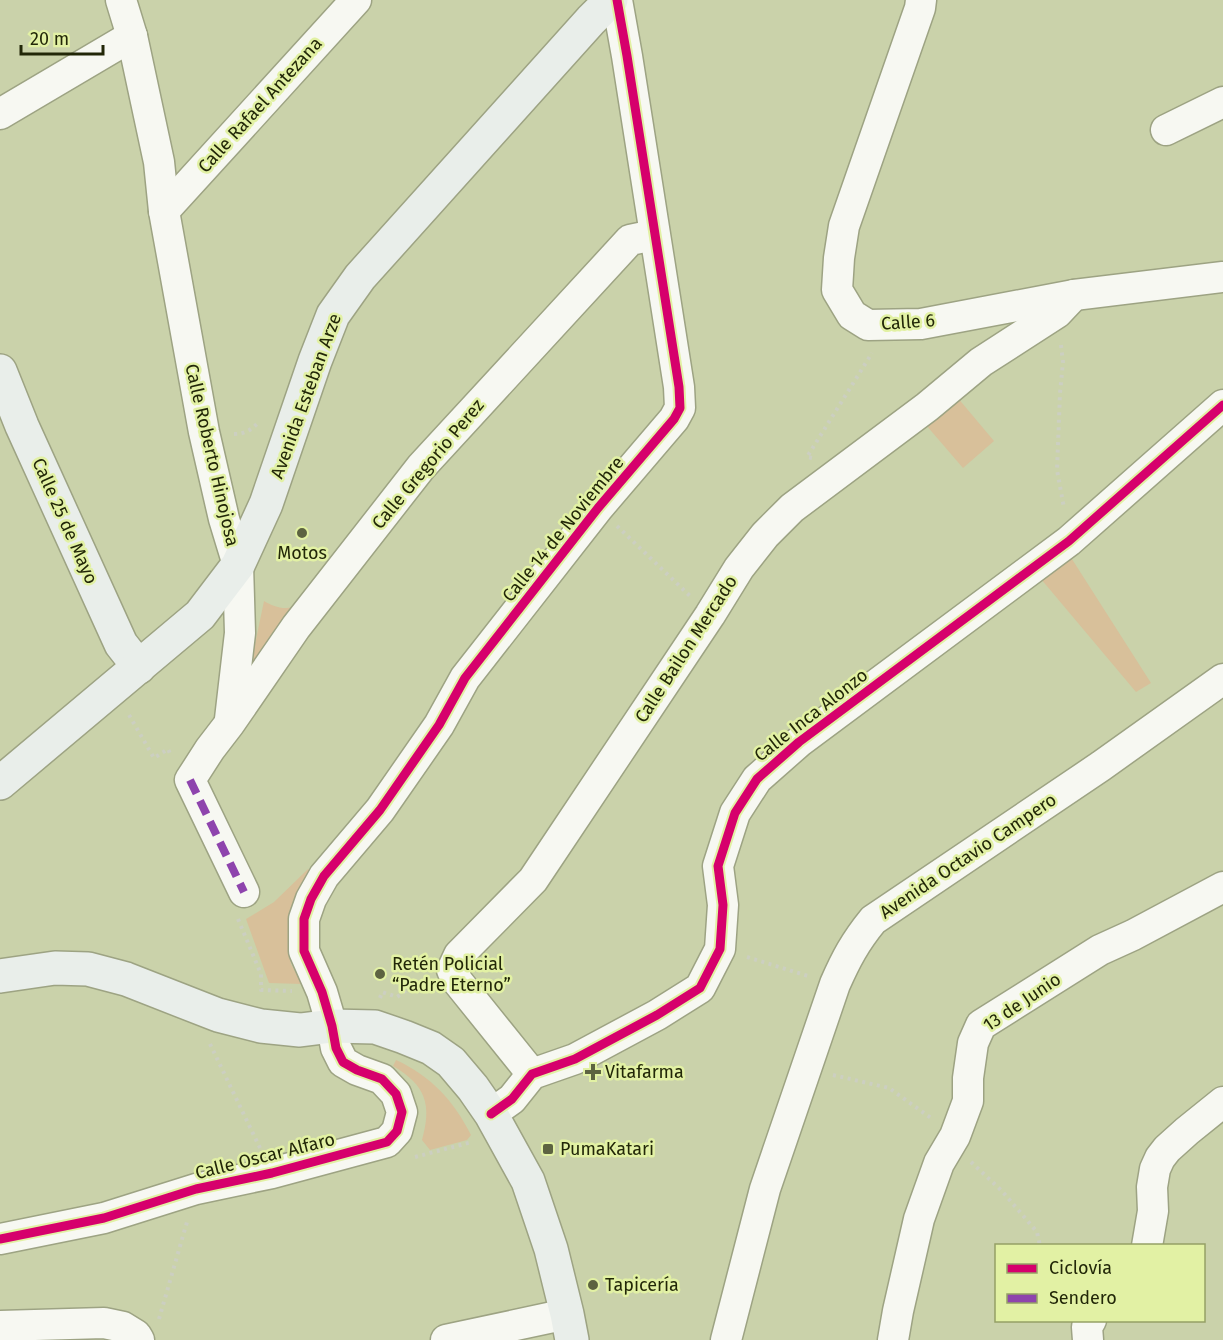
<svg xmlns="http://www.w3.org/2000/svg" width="1223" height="1340" viewBox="0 0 1223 1340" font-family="'Fira Sans',sans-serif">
<rect width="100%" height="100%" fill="#cad2aa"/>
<g fill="#d8c09a">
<polygon points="957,397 994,441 963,468 926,425"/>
<polygon points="1070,556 1151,683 1136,692 1041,579"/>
<path d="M264 601C273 606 282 610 293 607L249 673Z"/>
<polygon points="308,869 310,871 296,900 289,919 288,942 291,964 302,984 269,983 246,919 274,902"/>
<path d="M396 1060C431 1076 454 1101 471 1135L467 1140 430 1150 422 1140C432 1105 426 1085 393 1066Z"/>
</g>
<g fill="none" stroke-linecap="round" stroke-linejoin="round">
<defs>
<g id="street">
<polyline points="121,0 132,36 159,162 164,211 204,432 224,519 238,565 240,633 230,719"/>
<polyline points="921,0 920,8 844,226 839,258 837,290 852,315 868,325 921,324 1074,295 1223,277"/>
<polyline points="0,114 132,36"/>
<polyline points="1166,130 1223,102"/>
<polyline points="164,211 356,0"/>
<polyline points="244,892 190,780 210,749 230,723 296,627 421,467 630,240 654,235"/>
<polyline points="532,1074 458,982 452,970 459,955 533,880 710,615 739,568 765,535 792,508 927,407 981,362 1057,313 1074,295"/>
<polyline points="491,1114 512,1099 532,1074 575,1059 657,1015 700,988 720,949 723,905 718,866 735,813 757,779 799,742 1069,541 1223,405"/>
<polyline points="0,1239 104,1218 196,1189 272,1173 387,1142 397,1131 402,1112 396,1094 382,1079 357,1070 343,1062 336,1048 332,1026 322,992 304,951 304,919 311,899 324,876 380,810 439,725 465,678 598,508 674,419 680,408 679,387 627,56 617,0"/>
<polyline points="1147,1246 1153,1211 1152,1187 1155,1169 1160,1158 1167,1149 1187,1131 1223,1102"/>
<polyline points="0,1326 104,1323 123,1327 136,1335 139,1340"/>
<polyline points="446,1340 567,1314"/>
<path d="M726 1340 765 1189 835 984C846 959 855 942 873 920L1101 766 1223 679"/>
<polyline points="893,1340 898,1311 919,1219 939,1163 955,1136 968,1101 968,1078 973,1043 981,1025 1100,950 1133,935 1223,887"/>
<polyline points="1088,1340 1087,1327 1091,1320"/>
</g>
<g id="secondary">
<polyline points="0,371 22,426 121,644 139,667"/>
<polyline points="0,783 200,615 238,565 266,504 315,361 333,315 360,277 591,20 611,0"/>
<polyline points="0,976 55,968 88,969 126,979 218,1015 261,1026 300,1030 332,1026 375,1027 404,1037 431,1048 451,1062 473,1088 491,1114 528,1181 551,1249 567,1314 572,1340"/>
</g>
</defs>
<use href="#street" stroke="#9da383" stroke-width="33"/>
<use href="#secondary" stroke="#9da383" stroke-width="36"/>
<g stroke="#cccfc1" stroke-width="4" stroke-dasharray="3 4.5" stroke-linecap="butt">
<polyline points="1061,345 1063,362 1060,393 1057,470 1064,508"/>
<path d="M234 434C245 434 251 430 259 422"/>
<polyline points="812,458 807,457 872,353"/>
<polyline points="617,526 690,596"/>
<polyline points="129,715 154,758 168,749 171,756"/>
<polyline points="238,919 261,974 261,990 292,991"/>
<polyline points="747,957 808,976"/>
<polyline points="380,998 382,992 397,997 412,986 426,980"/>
<polyline points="210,1044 260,1148"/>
<polyline points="833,1075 889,1088 931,1118"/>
<polyline points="415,1157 472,1142"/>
<polyline points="971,1162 1002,1191 1037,1232 1040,1246"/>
<polyline points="159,1319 187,1222"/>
</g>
<use href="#street" stroke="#f7f8f2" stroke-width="30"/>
<use href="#secondary" stroke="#e9eeea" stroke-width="33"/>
<polyline stroke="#8e44ad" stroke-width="8" stroke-dasharray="15 8" stroke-linecap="butt" points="190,780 244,892"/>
<defs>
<g id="cycleway">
<polyline points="491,1114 512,1099 532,1074 575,1059 657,1015 700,988 720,949 723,905 718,866 735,813 757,779 799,742 1069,541 1223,405"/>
<polyline points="0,1239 104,1218 196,1189 272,1173 387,1142 397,1131 402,1112 396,1094 382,1079 357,1070 343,1062 336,1048 332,1026 322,992 304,951 304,919 311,899 324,876 380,810 439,725 465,678 598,508 674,419 680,408 679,387 627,56 617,0"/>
</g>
</defs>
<use href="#cycleway" stroke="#e2f1a4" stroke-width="13"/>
<use href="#cycleway" stroke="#d6006c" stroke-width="9"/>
</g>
<g fill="#5d6341" stroke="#e2f1a4" stroke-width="2">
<circle cx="302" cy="533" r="6"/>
<circle cx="380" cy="974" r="6"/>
<path d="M590 1063h6v6h6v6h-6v6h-6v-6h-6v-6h6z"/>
<rect x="542" y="1143" width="12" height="12" rx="3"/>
<circle cx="593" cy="1285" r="6"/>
</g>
<g text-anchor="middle" stroke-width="5" stroke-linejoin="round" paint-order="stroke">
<g font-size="18" fill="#222708" stroke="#e2f1a4">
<text transform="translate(260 105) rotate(-48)" y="6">Calle Rafael Antezana</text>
<text transform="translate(908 322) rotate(-4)" y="6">Calle 6</text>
<text transform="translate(306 396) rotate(-70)" y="6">Avenida Esteban Arze</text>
<text transform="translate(212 455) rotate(77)" y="6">Calle Roberto Hinojosa</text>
<text transform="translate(428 464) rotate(-50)" y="6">Calle Gregorio Perez</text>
<text transform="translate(65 521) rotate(66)" y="6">Calle 25 de Mayo</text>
<text transform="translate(563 529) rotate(-51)" y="6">Calle 14 de Noviembre</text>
<text transform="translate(686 649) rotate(-57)" y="6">Calle Bailon Mercado</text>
<text transform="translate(811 715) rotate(-38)" y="6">Calle Inca Alonzo</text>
<text transform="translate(968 856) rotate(-34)" y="6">Avenida Octavio Campero</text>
<text transform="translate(1022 1002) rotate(-34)" y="6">13 de Junio</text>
<text transform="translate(265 1156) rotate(-14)" y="6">Calle Oscar Alfaro</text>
</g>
<g font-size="18" fill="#222708" stroke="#e2f1a4" text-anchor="start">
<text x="302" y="559" text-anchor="middle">Motos</text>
<text x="392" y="970">Retén Policial<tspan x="392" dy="21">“Padre Eterno”</tspan></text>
<text x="605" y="1078">Vitafarma</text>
<text x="560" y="1155">PumaKatari</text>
<text x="605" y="1291">Tapicería</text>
</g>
</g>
<rect x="995" y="1244" width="210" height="78" fill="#e2f1a4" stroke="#95a066" stroke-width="1.5"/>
<rect x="1007" y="1264" width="30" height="9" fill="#d6006c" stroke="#95a066" stroke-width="1.5"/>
<text x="1049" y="1274" font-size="18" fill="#222708">Ciclovía</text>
<rect x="1007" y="1294" width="30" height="9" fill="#8e44ad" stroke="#95a066" stroke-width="1.5"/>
<text x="1049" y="1304" font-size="18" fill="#222708">Sendero</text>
<path d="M21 45v9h82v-9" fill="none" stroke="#222708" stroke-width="3"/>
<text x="30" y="45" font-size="18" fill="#222708" stroke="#e2f1a4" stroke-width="4.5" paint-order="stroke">20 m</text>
</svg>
